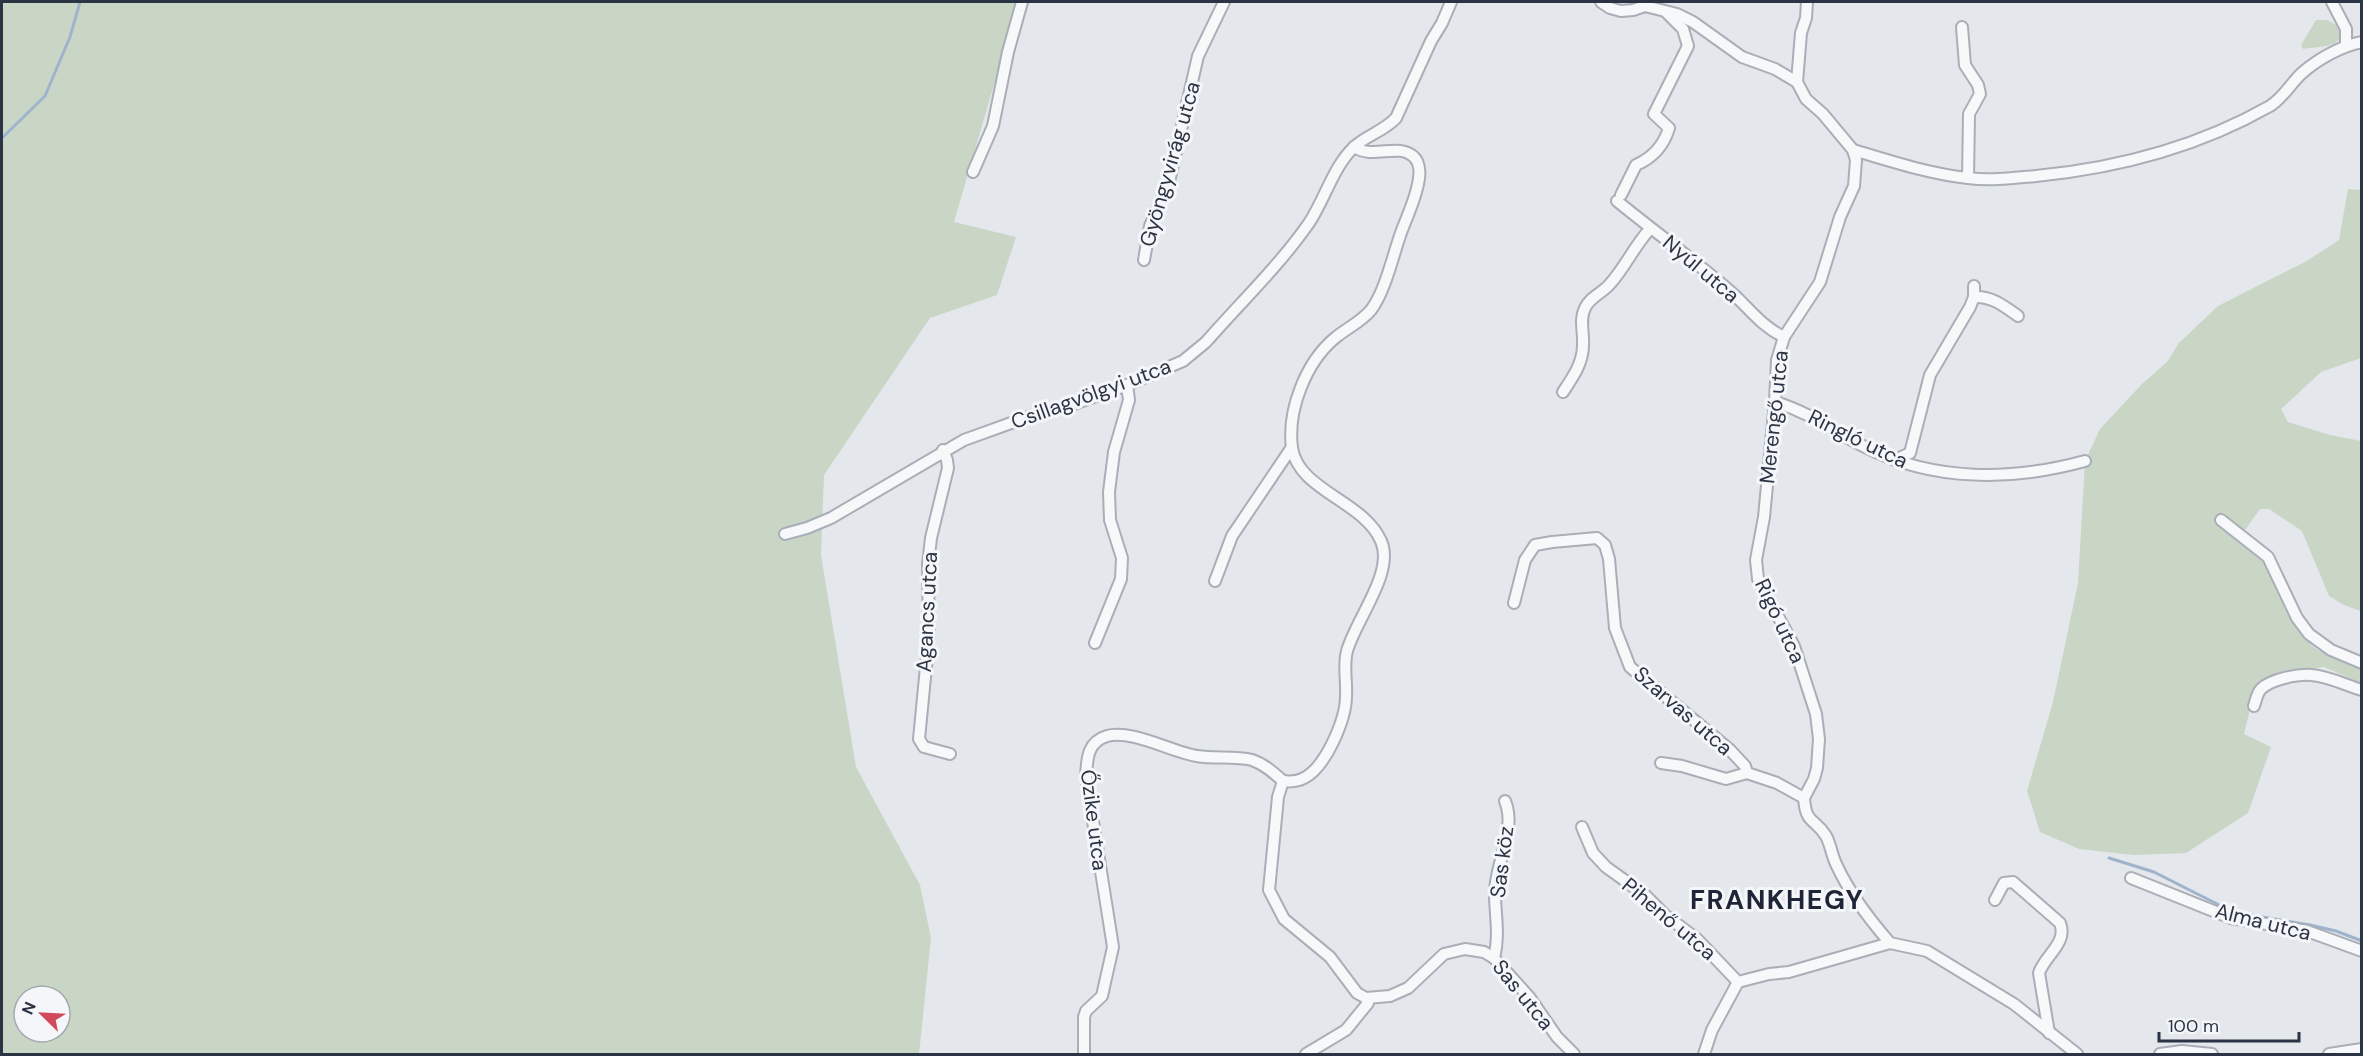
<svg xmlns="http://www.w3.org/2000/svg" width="2363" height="1056" viewBox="0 0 2363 1056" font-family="'DM Sans',sans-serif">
<rect width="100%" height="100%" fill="#e4e7ec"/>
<g fill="#c9d6c5" fill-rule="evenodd">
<path d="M2 2H1018L954 222 1016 237 997 295 930 318 824 475 821 555 856 767 920 885 931 938 919 1054H2ZM24 996H60V1032H24Z"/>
<path d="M2316 20H2327L2340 27C2347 49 2317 46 2303 49L2301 45Z"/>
<path d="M2348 189 2361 190V358L2321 372 2281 409 2288 422 2330 435 2361 441V611L2344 605 2329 596 2302 531 2269 509H2260L2240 537C2277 563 2281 612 2311 645 2320 654 2349 663 2361 669V683L2324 667 2293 671 2264 679 2254 692 2244 734 2271 747 2248 813 2186 853 2134 855 2079 849 2040 832 2027 791 2053 702 2078 583 2085 461 2100 429 2142 384 2167 362 2179 343 2218 306 2305 262 2339 240Z"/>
</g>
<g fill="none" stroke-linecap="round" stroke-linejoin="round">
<g stroke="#9fb4cc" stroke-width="3">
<polyline points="2,138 45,96 70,37 80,2"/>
<polyline points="2109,858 2154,872 2233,912 2310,925 2336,931 2362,941"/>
</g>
<defs>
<g id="minor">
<polyline points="1601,2 1610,8 1621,11 1633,10 1645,6 1677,14 1693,22 1742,57 1775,69 1797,82"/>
<polyline points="2332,2 2346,29 2346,45"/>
<polyline points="1962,27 1965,65 1978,85 1980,94 1969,114 1968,178"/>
<path d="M1853 150C1891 161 1929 174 1968 178 1991 181 2014 178 2036 176 2118 168 2198 147 2270 106 2283 98 2291 83 2302 73 2318 59 2341 46 2362 42"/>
<polyline points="973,172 993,126 1008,52 1022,2"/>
<path d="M1621 195 1636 165C1652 158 1664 145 1669 128L1654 114 1688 46 1683 29 1666 12"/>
<path d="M1617 201C1655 232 1694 260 1731 292 1749 308 1761 326 1784 337"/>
<polyline points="1144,260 1150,226 1169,182 1198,56 1224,2"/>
<path d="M1974 297C1992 296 2004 306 2018 316"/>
<path d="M1563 392C1573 377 1583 363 1583 345 1584 332 1579 320 1585 308 1589 298 1602 293 1609 285 1625 268 1634 246 1650 229"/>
<path d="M1775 402C1809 412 1835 432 1865 447 1934 482 2012 481 2085 461"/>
<polyline points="943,450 947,460 948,468 931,538 928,564 929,636 919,739 924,747 950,754"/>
<polyline points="1895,460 1910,453 1930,375 1970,307 1974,297 1974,286"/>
<polyline points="2221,520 2268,557 2297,618 2309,634 2331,650 2362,663"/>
<path d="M785 534 807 528 831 518 964 440 1025 418 1077 403 1127 385 1183 361 1206 342C1240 303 1279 266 1309 223 1325 199 1333 167 1354 147"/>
<polyline points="1215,581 1232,536 1292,447"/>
<polyline points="1514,603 1525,560 1535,545 1552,542 1597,538 1605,545 1609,559 1615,628 1630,667 1730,750 1745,766 1747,773 1777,783 1804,798"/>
<polyline points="1095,643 1121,579 1122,558 1110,520 1109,492 1114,452 1129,400 1127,385"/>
<path d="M2254 706C2256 700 2257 693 2261 689 2271 679 2298 674 2311 675 2328 676 2345 685 2362 690"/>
<polyline points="1661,763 1682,766 1726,779 1747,773"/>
<path d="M1283 781C1291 782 1297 782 1304 778 1326 767 1346 719 1346 696 1347 680 1343 666 1347 651 1356 619 1395 572 1381 541 1364 501 1299 491 1292 448 1287 410 1306 362 1335 338 1347 328 1361 322 1371 310 1386 290 1393 254 1402 230 1408 214 1417 196 1419 178 1420 171 1419 162 1414 157 1398 142 1374 160 1354 147 1367 135 1384 131 1396 118L1431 41 1442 23 1451 2"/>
<polyline points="1283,781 1278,797 1269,890 1284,919 1330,957 1357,993 1366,998 1390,996 1408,988 1444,954 1465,949 1484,952 1494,958 1530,998 1557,1037 1574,1054"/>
<polyline points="1804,798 1814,779 1817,768 1819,739 1816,714 1794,646 1758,579 1756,560 1764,517 1775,402 1777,360 1784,337 1820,282 1840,217 1854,186 1856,160 1853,150 1823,114 1806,99 1797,82 1801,33 1806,18 1807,2"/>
<path d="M1804 798C1806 825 1814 817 1826 836 1831 845 1832 857 1837 866 1850 894 1870 920 1890 943L1927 951 2014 1004 2077 1054"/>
<polyline points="1582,827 1593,853 1606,867 1645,895 1665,915 1697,939 1738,982"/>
<polyline points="2131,878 2231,918 2307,931 2362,951"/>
<path d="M1995 900 2004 883 2013 882 2060 923C2068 943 2045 955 2039 973L2049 1033"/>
<path d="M1494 958C1500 935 1495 916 1495 893 1495 863 1517 830 1505 801"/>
<path d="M1084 1054V1017L1086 1011 1102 996 1113 947 1086 777C1087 759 1087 742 1107 736 1131 729 1172 752 1197 756 1214 759 1235 756 1252 760 1264 764 1274 773 1283 781"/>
<polyline points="1306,1054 1346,1030 1368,1003 1366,998"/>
<polyline points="1704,1054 1712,1030 1738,982 1769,974 1789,972 1890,943"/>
<polyline points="2160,1054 2182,1051 2212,1054"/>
<polyline points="2329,1054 2362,1049"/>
</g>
</defs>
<use href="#minor" stroke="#a9aeb7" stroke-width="14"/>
<use href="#minor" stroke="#f7f8fa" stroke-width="10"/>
</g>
<g text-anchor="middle" stroke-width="6" stroke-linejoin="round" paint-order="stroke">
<g font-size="21" fill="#2b3445" stroke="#f4f6f9">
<text transform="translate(1170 164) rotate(-74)" y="7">Gyöngyvirág utca</text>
<text transform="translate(1701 269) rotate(40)" y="7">Nyúl utca</text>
<text transform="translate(1091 394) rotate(-20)" y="7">Csillagvölgyi utca</text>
<text transform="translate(1774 417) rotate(-84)" y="7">Merengő utca</text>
<text transform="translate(1858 439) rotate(26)" y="7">Ringló utca</text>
<text transform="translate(927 612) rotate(-87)" y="7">Agancs utca</text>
<text transform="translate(1780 621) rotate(65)" y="7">Rigó utca</text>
<text transform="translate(1683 711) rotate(41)" y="7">Szarvas utca</text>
<text transform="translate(1094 820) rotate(83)" y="7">Őzike utca</text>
<text transform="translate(1502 862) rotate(-83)" y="7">Sas köz</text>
<text transform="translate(1669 919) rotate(40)" y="7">Pihenő utca</text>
<text transform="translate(2263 922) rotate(14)" y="7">Alma utca</text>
<text transform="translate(1523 995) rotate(51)" y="7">Sas utca</text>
</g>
<g font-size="27" font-weight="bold" letter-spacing="1.5" fill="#1d2536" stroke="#f4f6f9">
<text x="1777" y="909">FRANKHEGY</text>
</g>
</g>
<rect width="2363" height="1056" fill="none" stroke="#2b3445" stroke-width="6"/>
<g transform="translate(42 1014) rotate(294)"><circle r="28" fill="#f4f6f9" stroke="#a4a8b1" stroke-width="1.5"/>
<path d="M0-4.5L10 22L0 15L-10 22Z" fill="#d1495b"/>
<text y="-9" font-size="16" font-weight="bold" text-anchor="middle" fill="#2b3445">N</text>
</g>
<path d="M2159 1032v9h140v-9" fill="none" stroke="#2b3445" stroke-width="3"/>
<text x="2168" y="1032" font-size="18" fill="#2b3445" stroke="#f4f6f9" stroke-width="4.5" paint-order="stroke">100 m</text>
</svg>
